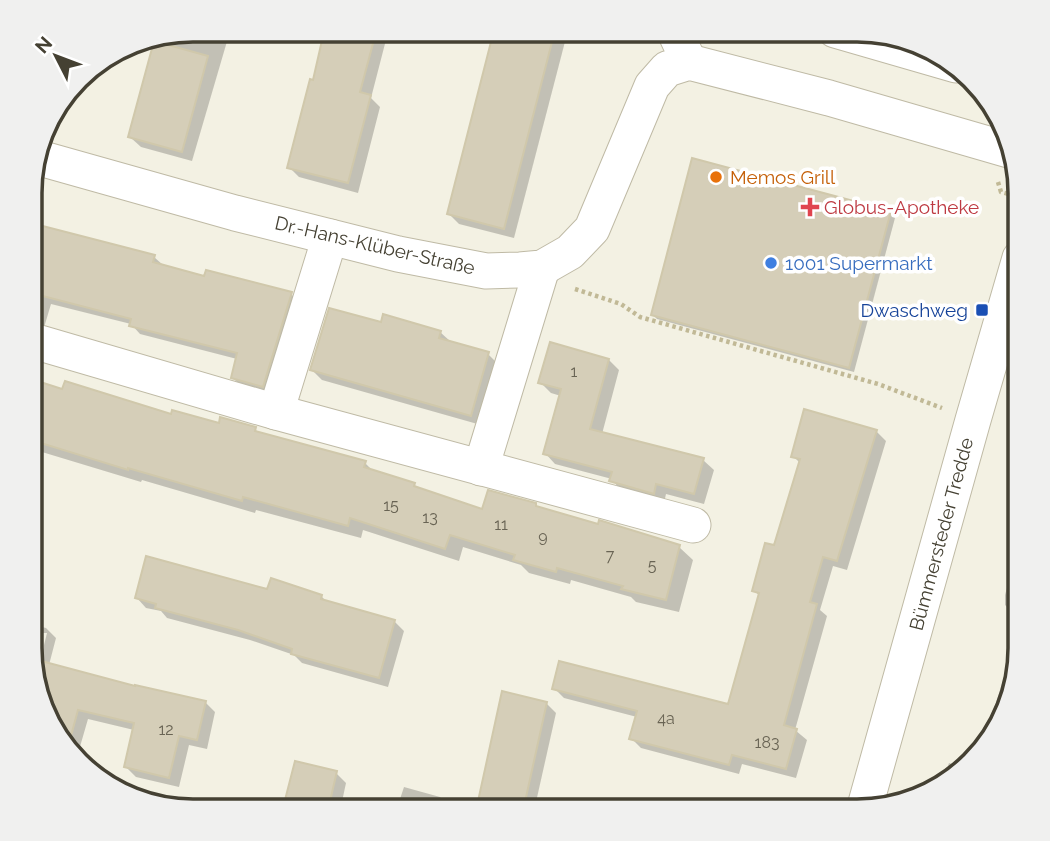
<svg xmlns="http://www.w3.org/2000/svg" width="1050" height="841" viewBox="0 0 1050 841" font-family="Raleway,sans-serif">
<rect width="100%" height="100%" fill="#f3f1e3"/>
<g fill="#0003" fill-rule="evenodd">
<polygon points="494,34 567,34 514,238 459,224 448,213"/>
<polygon points="326,36 387,36 371,98 380,107 358,193 299,177 289,167"/>
<polygon points="160,38 228,38 192,161 141,147 130,137"/>
<polygon points="890,213 895,218 854,372 657,319 652,314"/>
<polygon points="31,225 154,257 163,265 205,278 291,294 300,303 271,395 241,386 232,377 237,359 140,334 131,324 51,304 43,331 31,327"/>
<polygon points="440,332 451,342 488,354 498,364 481,425 322,380 312,370"/>
<polygon points="609,360 619,370 602,434 703,460 714,470 704,504 666,494 664,503 621,491 612,479 555,464 545,453 561,396 551,393 540,382"/>
<polygon points="31,381 64,392 172,416 220,426 255,429 260,434 365,463 373,471 414,484 419,490 484,511 536,505 540,509 679,547 693,560 679,612 636,602 631,597 571,580 570,584 529,573 521,565 463,547 459,561 363,530 361,538 256,510 255,513 142,480 141,482 32,449 31,454"/>
<polygon points="876,431 886,441 847,570 833,566 820,610 827,616 795,730 807,740 796,778 742,764 739,774 641,748 631,738 637,717 564,698 554,688 729,706 760,596 753,590 775,547 801,464 793,456"/>
<polygon points="1020,541 1020,620 1005,605 1005,595"/>
<polygon points="268,591 321,596 328,603 394,621 404,631 388,687 302,663 294,655 250,640 167,618 161,611 146,608 137,598"/>
<path d="M30 624 46 628 56 638 49 665 136 689 205 702 215 712 207 749 189 745 179 787 136 777 126 767 134 730 88 719 77 757H75L47 720 30 659ZM43 633H47L38 669 34 668Z"/>
<polygon points="1008,664 1017,666 993,722 991,719"/>
<polygon points="546,703 556,713 534,811 484,811 479,806"/>
<polygon points="949,763 963,768 942,783"/>
<polygon points="336,773 346,783 340,811 302,811 297,810 287,800"/>
<polygon points="404,787 440,797 451,808 450,811 396,811"/>
</g>
<g fill="#d5ceb8" stroke="#d0c8ab" stroke-width="2">
<polygon points="493,34 554,34 504,229 447,214"/>
<polygon points="323,36 375,36 360,92 371,95 348,183 287,168 310,79 313,80"/>
<polygon points="154,41 208,56 182,152 128,137"/>
<polygon points="692,158 891,211 849,368 651,315"/>
<polygon points="31,223 155,255 153,262 204,276 206,270 292,292 263,387 231,378 237,353 129,326 131,319 31,293"/>
<polygon points="329,308 381,322 383,314 441,331 439,338 489,352 471,416 310,370"/>
<polygon points="550,342 609,359 590,429 704,458 694,494 656,484 654,494 609,481 612,472 543,454 561,389 538,383"/>
<polygon points="31,379 62,389 65,381 171,414 172,410 219,423 220,417 256,427 255,431 366,461 364,467 415,483 414,486 482,509 488,490 536,503 536,506 598,524 599,520 680,545 666,600 621,589 623,586 557,568 556,572 513,560 515,555 450,535 445,549 350,518 348,526 243,497 242,501 128,468 128,470 31,440"/>
<polygon points="804,409 877,430 837,561 823,557 810,602 817,604 784,725 797,729 786,769 732,755 729,765 629,739 637,711 552,689 559,661 728,704 759,593 752,591 765,543 774,545 800,459 791,457"/>
<polygon points="146,556 267,589 271,578 322,595 321,599 395,620 379,678 291,654 292,649 238,630 155,608 156,604 135,598"/>
<polygon points="30,658 135,686 135,685 206,701 197,740 179,736 169,778 124,767 134,723 78,710 68,747 47,720"/>
<polygon points="502,691 547,702 523,811 477,806"/>
<polygon points="295,761 337,771 328,810 285,800"/>
</g>
<g fill="none" stroke-linecap="round" stroke-linejoin="round">
<defs>
<g id="minor">
<polyline points="835,30 956,65"/>
<polyline points="675,32 689,62"/>
<polyline points="36,157 235,213 398,254 486,271 520,270 542,268 570,252 592,229 652,86 667,69 689,62 829,98 1012,151"/>
<polyline points="31,345 40,343 276,412 693,525"/>
<polyline points="276,412 330,237"/>
<polyline points="481,468 542,268"/>
<polyline points="864,810 973,420 1020,258"/>
</g>
</defs>
<use href="#minor" stroke="#bfbaa5" stroke-width="37"/>
<g stroke="#c1b996" stroke-width="4.5" stroke-dasharray="3.5 3.5" stroke-linecap="butt">
<polyline points="998,182 1001,192 1020,197"/>
<polyline points="575,289 621,304 640,317 878,384 942,408"/>
</g>
<use href="#minor" stroke="#fff" stroke-width="35"/>
</g>
<circle fill="#e8710a" stroke="#fff" stroke-width="2.5" cx="716" cy="177" r="7"/>
<path fill="#e0444e" stroke="#fff" stroke-width="2.5" d="M806.5 196.5h7v7h7v7h-7v7h-7v-7h-7v-7h7z"/>
<circle fill="#3f7fe0" stroke="#fff" stroke-width="2.5" cx="771" cy="263" r="7"/>
<rect fill="#1a4fb4" stroke="#fff" stroke-width="2.5" x="975" y="303" width="14" height="14" rx="3.5"/>
<g text-anchor="middle" stroke-width="7" stroke-linejoin="round" paint-order="stroke">
<g font-size="16" fill="#696454">
<text x="574" y="377">1</text>
<text x="391" y="511">15</text>
<text x="430" y="523">13</text>
<text x="501" y="530">11</text>
<text x="543" y="542">9</text>
<text x="610" y="561">7</text>
<text x="652" y="571">5</text>
<text x="666" y="724">4a</text>
<text x="166" y="735">12</text>
<text x="767" y="748">183</text>
</g>
<g font-size="19" fill="#c56008" stroke="#fff" text-anchor="start">
<text x="730" y="184">Memos Grill</text>
</g>
<g font-size="19" fill="#be3a42" stroke="#fff" text-anchor="start">
<text x="824" y="214">Globus-Apotheke</text>
</g>
<g font-size="19" fill="#454133" stroke="#fff">
<text transform="translate(375 245) rotate(13)" y="7">Dr.-Hans-Klüber-Straße</text>
<text transform="translate(941 534) rotate(-75)" y="7">Bümmersteder Tredde</text>
</g>
<g font-size="19" fill="#366cbe" stroke="#fff" text-anchor="start">
<text x="785" y="270">1001 Supermarkt</text>
</g>
<g font-size="19" fill="#164399" stroke="#fff" text-anchor="end">
<text x="968" y="317">Dwaschweg</text>
</g>
</g>
<path d="M0 0H1050V841H0ZM193 42H857A151 151 0 0 1 1008 193V648A151 151 0 0 1 857 799H193A151 151 0 0 1 42 648V193A151 151 0 0 1 193 42Z" fill="#f0f0ef" fill-rule="evenodd"/>
<path fill="none" stroke="#454133" stroke-width="3.5" d="M193 42H857A151 151 0 0 1 1008 193V648A151 151 0 0 1 857 799H193A151 151 0 0 1 42 648V193A151 151 0 0 1 193 42Z"/>
<g transform="translate(56 56) rotate(312)" stroke="#ffffff" stroke-width="5" paint-order="stroke">
<path d="M0-5L12 26L0 18L-12 26Z" fill="#454133"/>
<text y="-10" font-size="19" font-weight="bold" text-anchor="middle" fill="#454133">N</text>
</g>
</svg>
